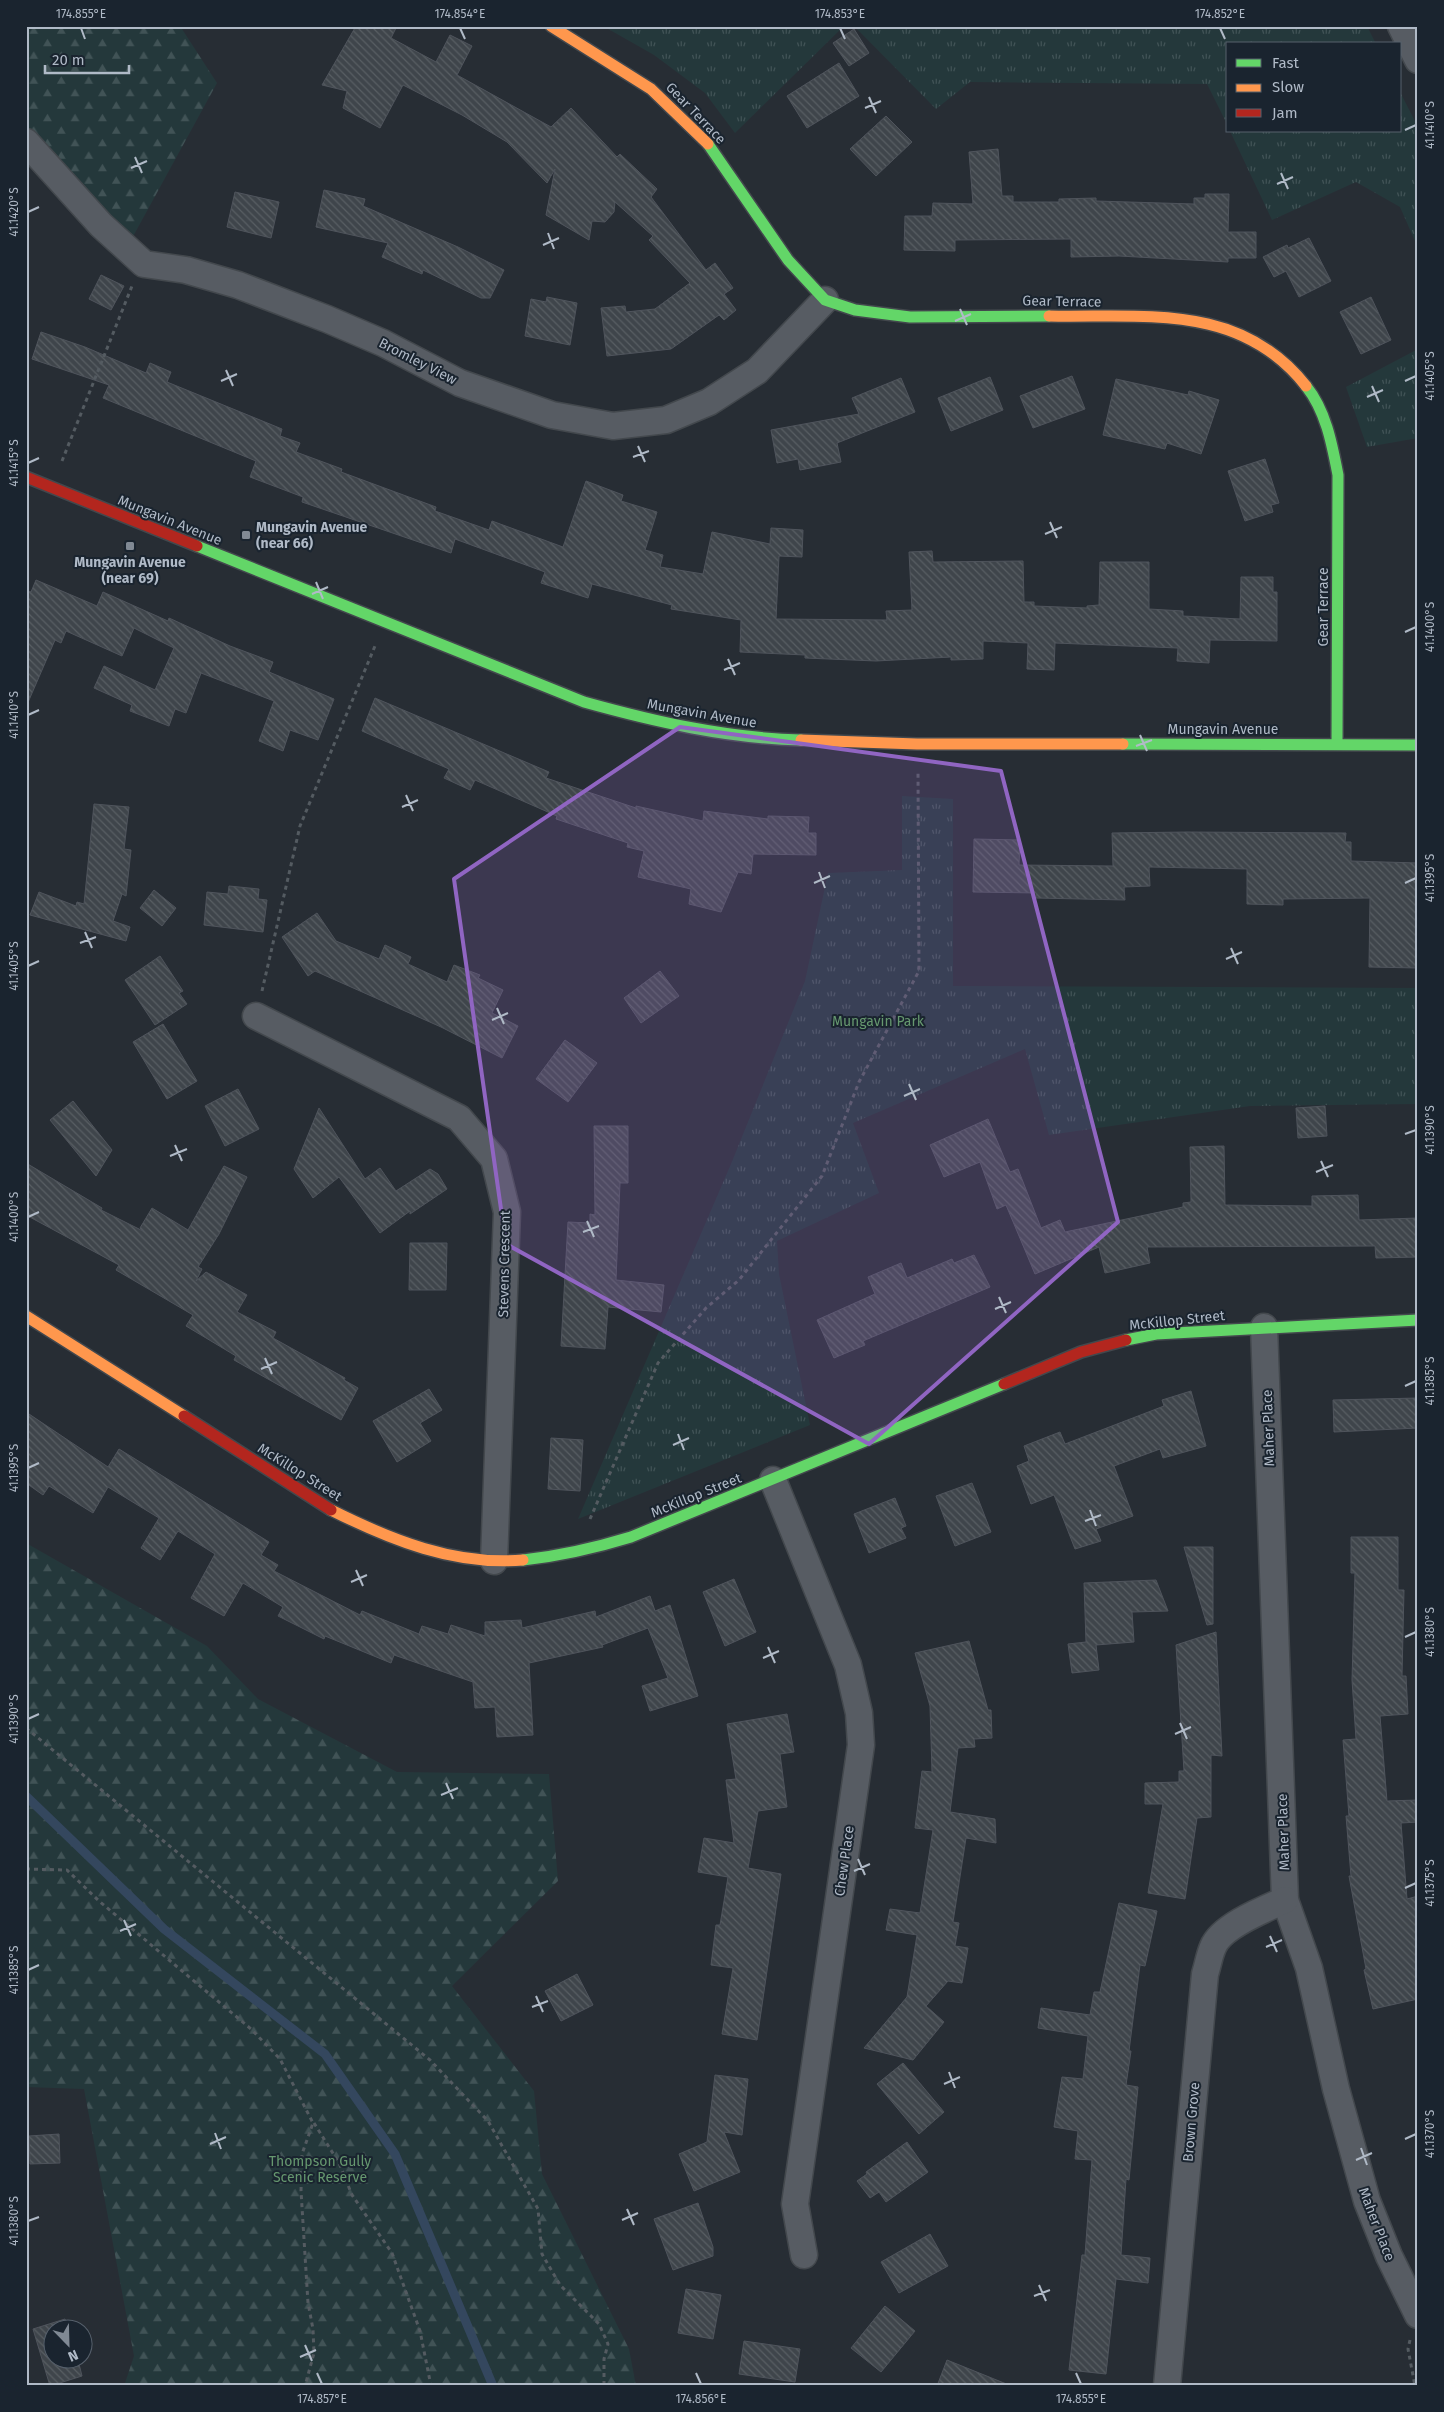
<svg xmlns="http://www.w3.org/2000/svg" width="1444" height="2412" viewBox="0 0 1444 2412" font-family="'Fira Sans',sans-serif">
<defs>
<pattern id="forest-firs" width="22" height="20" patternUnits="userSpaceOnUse" patternTransform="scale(1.25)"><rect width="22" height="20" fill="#24383b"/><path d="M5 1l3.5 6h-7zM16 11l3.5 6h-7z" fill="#415356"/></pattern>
<pattern id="park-tufts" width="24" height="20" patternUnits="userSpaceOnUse" patternTransform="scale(1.25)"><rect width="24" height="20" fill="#24383b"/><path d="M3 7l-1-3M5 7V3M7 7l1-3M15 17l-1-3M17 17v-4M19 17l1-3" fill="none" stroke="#415356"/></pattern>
<pattern id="building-back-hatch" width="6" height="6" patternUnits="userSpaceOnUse" patternTransform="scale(1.25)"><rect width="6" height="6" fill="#3f454b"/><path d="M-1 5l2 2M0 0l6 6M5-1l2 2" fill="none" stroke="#585e63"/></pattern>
</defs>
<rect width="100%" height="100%" fill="#272d34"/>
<g fill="url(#forest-firs)">
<polygon points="26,26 180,26 217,83 130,242 26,133"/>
<polygon points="26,1543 207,1646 258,1699 397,1772 549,1774 558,1881 452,1986 534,2091 542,2174 629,2349 636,2386 124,2386 134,2356 84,2089 26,2087"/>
</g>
<g fill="url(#park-tufts)">
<polygon points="603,26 844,26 735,133 705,93 654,55"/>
<polygon points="854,26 1367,26 1376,44 1228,44 1228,126 1207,84 970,82 936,109"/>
<polygon points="1400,92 1418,127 1418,248 1400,207 1356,182 1272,220 1230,131 1400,131"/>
<polygon points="1418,349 1418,438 1367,447 1346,387"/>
<polygon points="902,796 953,799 953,986 1418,988 1418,1104 1250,1106 1049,1135 1025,1049 853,1123 879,1193 777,1241 779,1274 810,1425 578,1519 731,1164 805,981 828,873 902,870"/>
</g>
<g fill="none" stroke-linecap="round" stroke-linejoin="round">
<polyline stroke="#34475e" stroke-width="9" points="26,1796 164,1929 325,2054 395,2154 493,2386"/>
</g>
<g fill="url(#building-back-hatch)" stroke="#4f545c">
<polygon points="356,26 397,26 391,38 436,62 450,35 472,46 457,75 551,127 571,108 617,157 620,154 657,189 651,197 706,270 715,263 733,288 724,294 736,310 724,320 719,315 671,349 607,356 601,308 625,306 626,312 655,309 690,283 649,240 653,236 615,202 614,212 605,222 592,221 589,240 546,215 555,169 547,183 507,142 462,115 403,85 380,128 343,108 347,91 322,85"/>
<polygon points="854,29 869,53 849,66 833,43"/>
<polygon points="839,63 859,96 807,128 787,96"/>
<polygon points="886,116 912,142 876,176 850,149"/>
<polygon points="998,149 1002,196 1013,196 1013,202 1059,202 1059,199 1096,198 1096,201 1194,204 1194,198 1205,198 1205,194 1229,194 1228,232 1256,232 1256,258 1228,258 1228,262 1119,256 1071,257 1071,239 955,240 955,251 904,250 905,216 932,216 933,203 973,204 969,152"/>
<polygon points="324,190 365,199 363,206 458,247 504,270 490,298 481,298 423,270 422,274 382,257 388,243 316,227"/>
<polygon points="235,192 279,202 271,238 227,227"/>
<polygon points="1309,238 1331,281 1299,297 1286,271 1274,277 1263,257 1287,245 1288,248"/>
<polygon points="101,275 124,286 111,310 89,299"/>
<polygon points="547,297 577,303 570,345 525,336 531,299 546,302"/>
<polygon points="1371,297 1391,340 1361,354 1340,312"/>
<polygon points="41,332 85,347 146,373 150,363 171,372 167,382 282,429 280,436 300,443 296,452 342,469 341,472 436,507 435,511 489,530 492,521 563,547 586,481 623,495 621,501 657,512 645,550 663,555 660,567 703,574 712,532 770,544 771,528 803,530 802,557 779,556 776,619 887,620 886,611 912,610 909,552 932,551 933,562 1023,561 1024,602 1034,602 1034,606 1087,608 1087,606 1099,605 1100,562 1149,562 1149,609 1183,611 1183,616 1240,619 1241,577 1273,577 1273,592 1277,592 1277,641 1210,640 1209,663 1177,661 1178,648 1055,643 1054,670 1027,669 1028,643 983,641 983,659 951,660 951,657 876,661 805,658 805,655 740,652 741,620 671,609 672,605 592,584 588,598 541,583 545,572 455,539 451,553 302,502 303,497 250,477 256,461 103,398 109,385 32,359"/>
<polygon points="1072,376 1085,409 1033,428 1020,396"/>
<polygon points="990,377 1003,410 951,431 938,398"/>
<polygon points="901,378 915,412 837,443 841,462 800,470 798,459 777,463 771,430 859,414 852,398"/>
<polygon points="1116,379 1188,395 1189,391 1219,400 1201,454 1167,443 1165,449 1103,435"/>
<polygon points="1265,459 1279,503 1271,505 1273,512 1245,521 1228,471"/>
<polygon points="36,580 97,606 103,592 168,621 169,618 230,646 273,662 269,672 334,699 318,740 290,730 283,751 259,741 274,701 201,673 186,713 175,709 169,726 130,711 132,705 94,688 104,666 155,690 174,648 134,628 122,656 66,631 61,643 55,640 26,707 26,590 31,592"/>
<polygon points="375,698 549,772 546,778 636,808 636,806 703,821 704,811 768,819 768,816 809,817 808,833 816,833 816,855 753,854 751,874 738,872 721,912 689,904 691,889 638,877 644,851 627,847 628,843 556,819 557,816 475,780 470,790 444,778 449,769 362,731"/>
<polygon points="94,804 129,807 124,849 131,850 126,896 122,894 113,921 130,927 126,941 30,915 39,892 76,906 77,902 84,904"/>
<polygon points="1187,832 1346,833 1345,842 1351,842 1351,861 1418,863 1418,968 1369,967 1370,898 1283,899 1283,905 1247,904 1247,869 1149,867 1150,886 1124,887 1125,900 1036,898 1036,893 973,892 974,839 1020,840 1019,865 1113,866 1112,833"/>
<polygon points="229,886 259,889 258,899 267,900 263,932 204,925 207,892 228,894"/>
<polygon points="154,890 176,908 162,926 140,908"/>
<polygon points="317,913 336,941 379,959 385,945 411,957 408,964 447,982 454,965 480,975 478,978 503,990 492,1013 518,1026 502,1058 441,1027 315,971 308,976 282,937"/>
<polygon points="160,956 183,991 179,993 187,1004 155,1025 125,980"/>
<polygon points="660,971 679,996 641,1023 624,998"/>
<polygon points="163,1024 197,1081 167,1099 133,1042"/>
<polygon points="565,1040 597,1063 568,1102 536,1079"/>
<polygon points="238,1089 259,1129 225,1146 205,1106"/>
<polygon points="73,1101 112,1150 96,1176 50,1120"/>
<polygon points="1325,1106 1327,1136 1298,1138 1296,1108"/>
<polygon points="319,1108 365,1179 380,1168 396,1191 430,1169 438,1174 447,1189 410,1214 410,1211 380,1233 339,1177 313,1198 294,1169"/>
<polygon points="988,1119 1010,1172 1018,1169 1041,1228 1060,1220 1065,1232 1183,1207 1183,1203 1191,1202 1190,1147 1224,1146 1225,1205 1312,1206 1312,1196 1358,1195 1359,1220 1418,1218 1418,1257 1376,1258 1375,1246 1147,1247 1150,1263 1105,1273 1099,1247 1035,1274 1006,1205 997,1209 980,1162 944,1177 930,1145"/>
<polygon points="594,1126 628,1126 628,1183 620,1183 616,1280 664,1285 661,1312 608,1307 605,1349 561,1346 568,1222 590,1223 590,1214 595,1215"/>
<polygon points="26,1163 102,1208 101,1210 143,1231 140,1228 152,1208 188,1230 224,1166 247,1177 219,1234 198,1267 202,1269 196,1281 206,1272 247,1295 237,1312 276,1332 273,1338 345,1378 344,1380 358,1388 341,1420 234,1360 236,1356 186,1326 193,1315 116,1270 119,1265 26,1215"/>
<polygon points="410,1243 447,1243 446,1290 409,1290"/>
<polygon points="974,1255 990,1287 863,1341 865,1345 834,1358 817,1320 875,1294 868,1277 901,1263 907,1278 952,1259 954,1263"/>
<polygon points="429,1389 442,1410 420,1423 431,1441 397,1462 373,1421"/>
<polygon points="1191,1391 1206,1446 1163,1458 1160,1449 1114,1466 1133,1516 1096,1529 1101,1541 1075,1549 1054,1495 1031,1504 1017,1466 1029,1461 1024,1446 1060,1432 1065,1444 1164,1406 1162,1400"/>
<polygon points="1418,1398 1418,1428 1334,1432 1333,1400"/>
<polygon points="26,1412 108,1467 119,1449 269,1542 261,1555 278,1565 274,1571 360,1615 362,1611 419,1634 422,1626 448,1634 451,1625 485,1636 485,1622 521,1620 522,1628 595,1611 596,1617 650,1596 655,1611 670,1605 698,1696 650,1711 642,1686 668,1678 648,1628 602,1645 603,1647 529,1663 533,1735 497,1737 495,1707 475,1708 473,1682 394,1655 391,1663 325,1636 324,1639 278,1616 283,1607 243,1583 224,1616 191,1598 215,1554 178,1531 160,1560 141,1548 159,1518 108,1487 93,1513 49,1486 43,1495 26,1483"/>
<polygon points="551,1438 583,1440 580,1491 548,1489"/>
<polygon points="972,1483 991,1532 955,1546 936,1496"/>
<polygon points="895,1498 906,1526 901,1528 906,1538 869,1553 854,1514"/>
<polygon points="1351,1537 1398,1537 1398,1590 1404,1590 1402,1676 1406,1676 1408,1714 1380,1716 1387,1801 1418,1800 1418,1822 1401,1823 1407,1899 1418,1896 1418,1999 1373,2009 1364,1970 1366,1969 1349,1876 1351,1876 1346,1816 1349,1816 1343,1740 1356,1739 1352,1680 1355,1573 1351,1573"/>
<polygon points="1184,1547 1213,1547 1213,1624 1207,1625"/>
<polygon points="734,1579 756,1632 725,1646 703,1592"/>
<polygon points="1156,1580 1168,1611 1132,1612 1134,1642 1096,1645 1099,1670 1072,1673 1068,1644 1086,1642 1084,1583"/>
<polygon points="1216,1632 1222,1756 1211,1755 1211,1817 1197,1818 1185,1899 1148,1893 1163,1804 1145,1804 1145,1783 1179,1782 1179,1771 1184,1771 1176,1645"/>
<polygon points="969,1641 988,1710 991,1710 992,1738 974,1739 975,1747 958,1748 950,1812 995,1819 996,1843 966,1838 953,1922 959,1923 955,1946 968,1948 962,1983 948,1981 926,2006 944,2022 913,2060 864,2048 907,1997 917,1935 886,1930 890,1909 920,1913 933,1830 915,1828 922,1771 932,1772 930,1706 915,1653"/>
<polygon points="787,1714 794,1752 780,1754 787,1807 758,1811 748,1868 781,1874 757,2040 722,2034 733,1968 711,1965 716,1925 720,1925 728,1877 698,1872 704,1838 734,1843 726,1780 736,1779 727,1724"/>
<polygon points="1119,1903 1157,1911 1145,1966 1140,1965 1129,2051 1131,2051 1126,2085 1138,2087 1129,2180 1126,2179 1121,2255 1150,2258 1148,2283 1116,2279 1106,2374 1069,2370 1082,2255 1085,2255 1092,2160 1075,2159 1078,2131 1054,2127 1062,2077 1083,2079 1088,2036 1038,2028 1041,2008 1090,2015 1094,1992 1100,1992"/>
<polygon points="577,1974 593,2005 561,2021 545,1991"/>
<polygon points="903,2063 944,2112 919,2134 877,2084"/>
<polygon points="715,2075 748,2079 742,2135 724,2132 740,2172 694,2191 679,2154 707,2142"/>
<polygon points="59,2134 60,2163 30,2164 29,2136"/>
<polygon points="907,2142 928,2172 886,2202 879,2192 870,2198 857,2181 867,2174 866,2172"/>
<polygon points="698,2203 713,2247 713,2256 673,2270 654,2219"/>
<polygon points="930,2234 948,2266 899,2293 881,2262"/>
<polygon points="686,2289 721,2295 713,2339 678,2333"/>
<polygon points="885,2306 915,2331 881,2372 851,2348"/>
<polygon points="65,2319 69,2330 52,2330 52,2360 78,2360 82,2376 50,2386 33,2329"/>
<polygon points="744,2341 800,2349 795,2382 739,2374"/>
<polygon points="947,2360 1009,2385 1009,2386 937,2386"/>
</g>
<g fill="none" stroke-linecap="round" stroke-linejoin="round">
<defs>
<g id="street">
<polyline points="1401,26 1418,60"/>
<polyline points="26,142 101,225 144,264 186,270 238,285 327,319 383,343 460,383 552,415 613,426 666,420 709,402 757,371 825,300"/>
<polyline points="256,1016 459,1118 494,1159 507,1212 494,1561"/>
<polyline points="1264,1327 1285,1900 1309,1968 1336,2089 1367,2201 1389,2256 1418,2315"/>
<polyline points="773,1480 848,1665 859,1713 861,1745 795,2204 804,2255"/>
<path d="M1167 2386 1205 1974C1208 1965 1209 1956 1213 1947 1221 1926 1265 1909 1285 1900"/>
</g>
<g id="fast">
<polyline points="708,144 788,260 825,300 855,310 910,317 1049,316"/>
<path d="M1306 386C1326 411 1332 444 1338 475L1337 744"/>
<path d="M197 546 584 702C656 722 726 738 801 740"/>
<polyline points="1123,744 1418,745"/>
<polyline points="1126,1340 1156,1334 1418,1320"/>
<path d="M523 1560C560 1556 595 1548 631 1537L1004 1384"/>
</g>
<g id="slow">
<polyline points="551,26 651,89 708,144"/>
<path d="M1049 316C1144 318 1240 302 1306 386"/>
<polyline points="801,740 917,744 1123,744"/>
<polyline points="26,1316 184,1416"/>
<path d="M331 1510C391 1540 455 1566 523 1560"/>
</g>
<g id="jam">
<polyline points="26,477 197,546"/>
<polyline points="1004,1384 1081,1352 1126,1340"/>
<polyline points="184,1416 331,1510"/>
</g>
</defs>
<use href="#street" stroke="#43484d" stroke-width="29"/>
<use href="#fast" stroke="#43484d" stroke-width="14"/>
<use href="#slow" stroke="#43484d" stroke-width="14"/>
<use href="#jam" stroke="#43484d" stroke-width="14"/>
<g stroke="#545b61" stroke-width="3" stroke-dasharray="4 4" stroke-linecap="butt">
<polyline points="62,461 132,286"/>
<polyline points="262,991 300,826 375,646"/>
<polyline points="590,1519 658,1363 706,1308 739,1280 822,1176 859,1082 919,971 918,772"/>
<polyline points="26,1728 430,2060 488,2121 538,2209 542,2254 560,2285 599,2324 608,2344 604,2359 604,2386"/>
<polyline points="26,1869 67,1870 99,1901 251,2029 280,2059 313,2123 302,2154 301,2191 308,2303 313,2329 314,2353 305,2386"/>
<polyline points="314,2123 339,2163 352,2195 392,2253 420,2331 431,2386"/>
<polyline points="1410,2340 1408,2349 1415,2386"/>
</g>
<use href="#street" stroke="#575c63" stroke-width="26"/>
<use href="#fast" stroke="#63d668" stroke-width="11"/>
<use href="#slow" stroke="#ff974d" stroke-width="11"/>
<use href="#jam" stroke="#b3261e" stroke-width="11"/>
</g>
<path fill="#9065c2" fill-opacity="0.2" stroke="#9065c2" stroke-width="4" stroke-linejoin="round" d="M680 727 1001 771 1118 1222 869 1444 506 1244 454 879Z"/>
<path fill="none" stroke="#b0bac7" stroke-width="2" d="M81 28 85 39M460 28 465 39M840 28 845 39M1220 28 1225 39M869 97 876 113M865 108 881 101M1405 130 1416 125M135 157 142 173M131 168 147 161M1281 173 1288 189M1277 184 1293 177M28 212 39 207M548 233 554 249M543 245 559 238M960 309 967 325M955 321 971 314M226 370 233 386M221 381 237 374M1405 381 1416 376M1372 386 1379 402M1367 397 1383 390M638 446 645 462M633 457 649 451M28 463 39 458M1050 522 1057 538M1045 534 1062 527M316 582 323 599M312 594 328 587M1405 632 1416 627M728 659 735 675M724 670 740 663M28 715 39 710M1140 735 1147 751M1136 746 1152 740M406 795 413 811M402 807 418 800M819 872 825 888M814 883 830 876M1405 883 1416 878M85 932 92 948M80 943 96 937M1231 948 1238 964M1226 959 1242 952M28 966 39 961M497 1008 504 1024M492 1020 508 1013M909 1084 916 1100M904 1096 920 1089M1405 1134 1416 1130M175 1145 182 1161M170 1156 187 1149M1321 1161 1328 1177M1316 1172 1333 1165M28 1217 39 1212M587 1221 594 1237M583 1232 599 1226M999 1297 1006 1313M995 1309 1011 1302M265 1358 272 1374M261 1369 277 1362M1405 1386 1416 1381M678 1434 684 1450M673 1445 689 1438M28 1468 39 1463M1090 1510 1096 1526M1085 1521 1101 1515M356 1570 363 1586M351 1582 367 1575M1405 1637 1416 1632M768 1647 775 1663M763 1658 779 1651M28 1719 39 1714M1180 1723 1187 1739M1175 1734 1191 1727M446 1783 453 1799M441 1795 458 1788M858 1859 865 1875M854 1871 870 1864M1405 1888 1416 1883M124 1920 131 1936M120 1931 136 1924M1270 1936 1277 1952M1266 1947 1282 1940M28 1970 39 1965M536 1996 543 2012M532 2007 548 2001M949 2072 955 2088M944 2084 960 2077M215 2133 221 2149M1405 2139 1416 2134M210 2144 226 2137M1361 2148 1367 2165M1356 2160 1372 2153M627 2209 634 2225M622 2220 638 2213M28 2221 39 2217M1039 2285 1046 2301M1034 2296 1050 2290M305 2345 312 2361M300 2357 316 2350M317 2373 322 2384M696 2373 701 2384M1076 2373 1081 2384"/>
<g fill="#808994" stroke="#1a242f" stroke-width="2">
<rect x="241" y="530" width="10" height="10" rx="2.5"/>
<rect x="125" y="541" width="10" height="10" rx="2.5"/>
</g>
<g text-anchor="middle" stroke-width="4" stroke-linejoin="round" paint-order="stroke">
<g font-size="14" fill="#b0bac7" stroke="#1a242f">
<text transform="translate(696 113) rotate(46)" y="5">Gear Terrace</text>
<text transform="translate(1062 301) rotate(1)" y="5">Gear Terrace</text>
<text transform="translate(418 361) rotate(27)" y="5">Bromley View</text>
<text transform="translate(170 520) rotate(22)" y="5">Mungavin Avenue</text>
<text transform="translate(1323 607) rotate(-90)" y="5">Gear Terrace</text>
<text transform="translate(702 713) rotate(10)" y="5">Mungavin Avenue</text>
<text x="1223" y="734">Mungavin Avenue</text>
<text transform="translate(504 1264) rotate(-89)" y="5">Stevens Crescent</text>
<text transform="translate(1177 1320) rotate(-6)" y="5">McKillop Street</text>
<text transform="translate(1268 1428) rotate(-92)" y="5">Maher Place</text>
<text transform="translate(300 1472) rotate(32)" y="5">McKillop Street</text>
<text transform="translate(696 1495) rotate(-22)" y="5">McKillop Street</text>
<text transform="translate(1283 1832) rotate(-92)" y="5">Maher Place</text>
<text transform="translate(844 1861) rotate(-82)" y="5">Chew Place</text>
<text transform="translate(1191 2122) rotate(-85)" y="5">Brown Grove</text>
<text transform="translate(1377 2224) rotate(69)" y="5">Maher Place</text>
</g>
<g font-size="14" font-weight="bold" fill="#b0bac7" stroke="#1a242f" text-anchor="start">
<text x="256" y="532">Mungavin Avenue<tspan x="256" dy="16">(near 66)</tspan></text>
<text x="130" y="567" text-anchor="middle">Mungavin Avenue<tspan x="130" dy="16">(near 69)</tspan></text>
</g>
<g font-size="14" fill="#66986f" stroke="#1a242f">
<text x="878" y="1026">Mungavin Park</text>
<text x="320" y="2166">Thompson Gully<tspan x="320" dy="16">Scenic Reserve</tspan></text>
</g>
</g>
<rect width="1444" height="2412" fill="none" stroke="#1a242f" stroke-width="55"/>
<rect x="1226" y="42" width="175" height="90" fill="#1a242f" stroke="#56606c"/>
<rect x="1236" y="59" width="25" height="8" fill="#63d668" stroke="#56606c"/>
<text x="1272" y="68" font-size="15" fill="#b0bac7">Fast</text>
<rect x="1236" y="84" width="25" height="8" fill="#ff974d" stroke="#56606c"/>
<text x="1272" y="92" font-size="15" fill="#b0bac7">Slow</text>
<rect x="1236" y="109" width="25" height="8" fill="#b3261e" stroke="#56606c"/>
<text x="1272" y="118" font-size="15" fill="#b0bac7">Jam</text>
<g transform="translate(68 2344) rotate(157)"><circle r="24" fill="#1a242f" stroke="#56606c"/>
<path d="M0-4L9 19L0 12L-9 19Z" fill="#808994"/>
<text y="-8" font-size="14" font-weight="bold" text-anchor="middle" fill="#b0bac7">N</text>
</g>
<path d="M45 65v8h84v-8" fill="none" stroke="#b0bac7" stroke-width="2.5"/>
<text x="52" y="65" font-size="15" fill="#b0bac7" stroke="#1a242f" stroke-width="4" paint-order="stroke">20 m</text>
<rect x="28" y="28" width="1388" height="2356" fill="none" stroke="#b0bac7" stroke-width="2"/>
<g font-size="12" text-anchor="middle" fill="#b0bac7">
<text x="81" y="18">174.855°E</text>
<text x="460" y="18">174.854°E</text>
<text x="840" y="18">174.853°E</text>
<text x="1220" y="18">174.852°E</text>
<text transform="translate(1430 125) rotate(-90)" y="4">41.1410°S</text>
<text transform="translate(14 212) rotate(-90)" y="4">41.1420°S</text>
<text transform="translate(1430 376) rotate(-90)" y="4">41.1405°S</text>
<text transform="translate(14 463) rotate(-90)" y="4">41.1415°S</text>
<text transform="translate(1430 627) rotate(-90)" y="4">41.1400°S</text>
<text transform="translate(14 715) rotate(-90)" y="4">41.1410°S</text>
<text transform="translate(1430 878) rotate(-90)" y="4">41.1395°S</text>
<text transform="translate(14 966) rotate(-90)" y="4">41.1405°S</text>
<text transform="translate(1430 1130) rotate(-90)" y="4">41.1390°S</text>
<text transform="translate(14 1217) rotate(-90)" y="4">41.1400°S</text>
<text transform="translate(1430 1381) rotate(-90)" y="4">41.1385°S</text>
<text transform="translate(14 1468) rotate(-90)" y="4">41.1395°S</text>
<text transform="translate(1430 1632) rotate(-90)" y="4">41.1380°S</text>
<text transform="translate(14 1719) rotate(-90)" y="4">41.1390°S</text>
<text transform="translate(1430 1883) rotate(-90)" y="4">41.1375°S</text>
<text transform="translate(14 1970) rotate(-90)" y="4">41.1385°S</text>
<text transform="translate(1430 2134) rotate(-90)" y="4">41.1370°S</text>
<text transform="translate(14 2221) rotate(-90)" y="4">41.1380°S</text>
<text x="322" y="2403">174.857°E</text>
<text x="701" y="2403">174.856°E</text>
<text x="1081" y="2403">174.855°E</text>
</g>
</svg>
